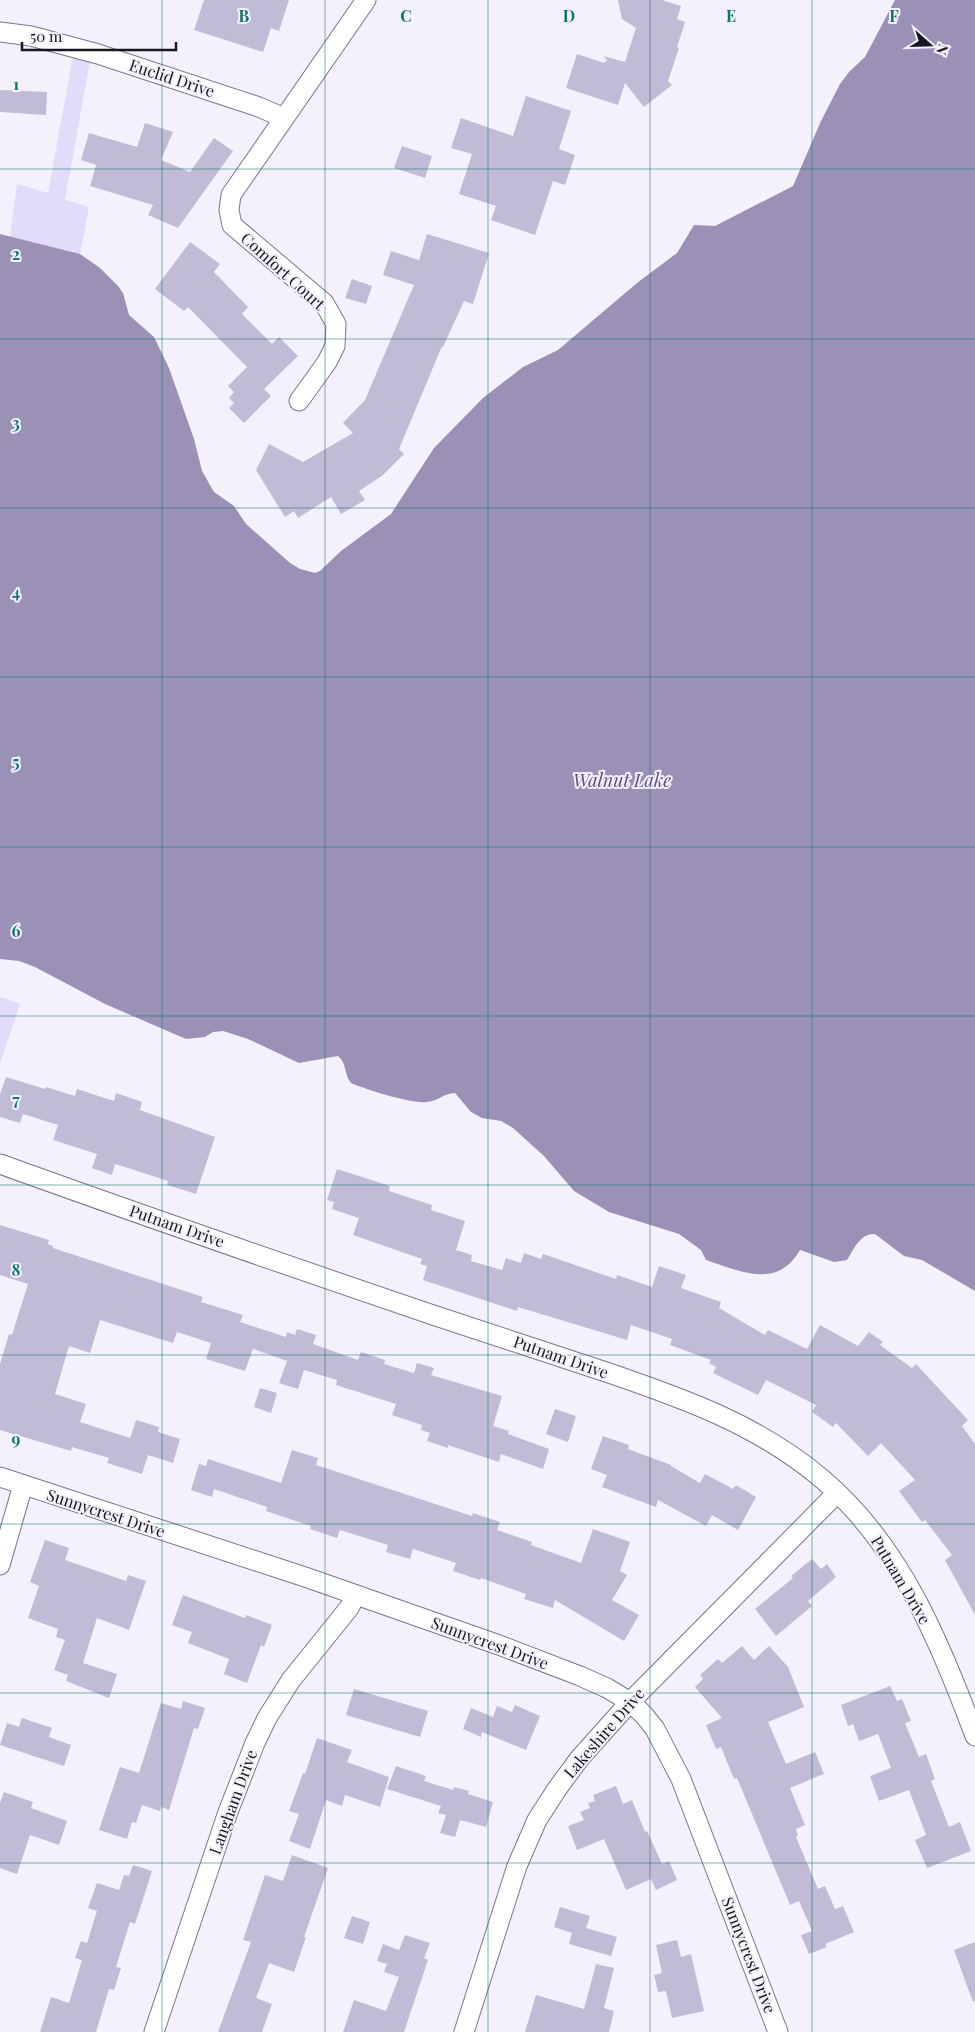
<svg xmlns="http://www.w3.org/2000/svg" width="975" height="2032" viewBox="0 0 975 2032" font-family="'Playfair Display',serif">
<rect width="100%" height="100%" fill="#f4f1fd"/>
<g fill="#e2dbf9">
<polygon points="73,56 90,61 65,200 89,207 80,254 10,237 17,184 48,193"/>
<polygon points="0,997 20,1004 0,1063"/>
</g>
<path fill="#9b91b7" d="M895 0H975V1291L922 1260 904 1256 875 1234C860 1233 854 1249 847 1260L834 1262 800 1250C777 1290 740 1271 706 1260L701 1250 679 1234 609 1212 574 1191 544 1156 513 1128 501 1121 482 1118 471 1112 455 1093C444 1093 437 1102 426 1102 412 1104 364 1089 351 1083 344 1075 347 1063 338 1056L299 1063 248 1039 223 1031 213 1032 205 1037 186 1039 105 1004 35 967 19 961 0 959V234L80 254 100 268 118 286 123 293 129 315 154 337 169 368 194 439 202 471 214 492 234 506 246 524 290 563 300 569 315 573 320 571 341 551 391 514 434 448 483 398 523 367 558 350 637 283 677 253 694 225 715 226 793 186 821 121 840 84 849 72 865 57Z"/>
<g fill="#c2bbd7">
<polygon points="204,0 289,0 279,31 271,28 263,52 194,30"/>
<polygon points="618,0 662,0 681,6 677,19 685,22 677,47 679,48 668,81 672,85 644,107 625,83 618,105 566,88 577,54 604,63 607,60 603,56 625,62 636,28 622,19"/>
<polygon points="0,90 47,92 46,115 0,112"/>
<polygon points="526,96 571,111 559,149 575,155 565,185 553,181 535,235 491,220 496,206 459,194 472,154 451,148 461,118 513,136"/>
<polygon points="145,123 173,132 161,160 190,172 214,138 233,151 178,228 148,215 153,205 90,186 96,165 81,160 89,133 137,147"/>
<polygon points="402,146 432,156 425,178 394,168"/>
<polygon points="427,234 489,253 473,304 464,301 443,347 442,346 399,449 404,454 383,475 359,491 365,500 341,514 331,497 298,518 294,511 285,517 256,470 269,444 303,462 353,433 343,423 365,400 414,285 383,275 391,251 419,260"/>
<polygon points="190,242 220,264 214,272 248,307 242,314 272,344 279,337 298,356 264,389 271,396 244,423 229,408 234,403 229,398 234,392 228,386 247,367 188,307 184,311 155,289"/>
<polygon points="352,279 372,286 366,304 345,298"/>
<polygon points="6,1077 45,1089 46,1087 75,1096 77,1089 114,1101 116,1093 142,1102 140,1110 215,1137 196,1194 167,1185 168,1181 122,1166 115,1164 112,1175 92,1168 97,1154 53,1140 58,1125 23,1114 20,1123 0,1117 0,1094"/>
<polygon points="337,1169 390,1186 389,1191 432,1205 431,1210 465,1221 456,1250 472,1255 471,1261 502,1270 506,1258 521,1263 524,1253 541,1259 543,1254 616,1279 617,1275 652,1287 659,1266 686,1275 681,1288 721,1302 719,1308 765,1335 768,1330 807,1349 820,1325 858,1346 869,1332 883,1342 880,1345 912,1368 916,1364 968,1420 962,1426 975,1444 975,1615 945,1560 952,1555 925,1520 922,1522 899,1491 915,1480 881,1443 868,1456 836,1423 833,1427 812,1412 816,1405 766,1380 758,1395 713,1373 716,1367 709,1363 711,1360 670,1345 672,1339 631,1325 627,1340 518,1307 517,1311 423,1280 427,1266 420,1264 422,1259 353,1235 359,1218 332,1209 334,1202 327,1200"/>
<polygon points="0,1225 49,1240 48,1244 53,1246 53,1248 203,1297 201,1302 243,1315 240,1322 286,1337 287,1332 295,1335 297,1329 316,1335 313,1344 358,1360 361,1352 385,1360 384,1364 414,1373 417,1363 434,1368 431,1375 502,1396 493,1426 509,1431 508,1434 549,1449 543,1469 501,1454 499,1462 448,1445 448,1448 427,1441 430,1433 421,1430 422,1425 392,1415 396,1404 336,1385 337,1380 304,1370 298,1389 279,1383 287,1361 253,1349 245,1371 206,1359 211,1343 177,1332 173,1343 100,1320 90,1353 69,1346 55,1394 86,1404 80,1422 130,1438 136,1420 159,1427 158,1432 180,1439 173,1463 148,1455 142,1474 107,1463 109,1458 72,1447 71,1451 0,1430 0,1364 9,1334 12,1335 28,1284 0,1275"/>
<polygon points="260,1388 277,1393 271,1413 254,1407"/>
<polygon points="555,1409 576,1416 568,1442 546,1434"/>
<polygon points="603,1436 629,1445 628,1449 671,1465 671,1466 700,1483 705,1474 733,1489 736,1485 756,1497 738,1530 712,1515 706,1526 658,1500 656,1507 602,1487 607,1475 591,1469"/>
<polygon points="292,1450 318,1458 316,1465 472,1516 473,1513 500,1522 497,1530 532,1542 531,1545 581,1563 593,1529 630,1542 620,1571 627,1575 612,1600 639,1615 624,1641 555,1600 553,1608 524,1599 526,1594 481,1578 480,1580 453,1571 456,1563 413,1549 410,1559 386,1552 388,1545 340,1530 337,1538 310,1529 311,1526 266,1511 267,1507 214,1489 212,1497 191,1490 199,1464 206,1466 208,1459 281,1483"/>
<polygon points="45,1540 69,1548 65,1560 126,1581 128,1575 146,1581 129,1630 97,1618 83,1663 117,1674 109,1698 66,1681 68,1675 54,1670 65,1640 56,1637 58,1629 28,1618 39,1586 30,1582"/>
<polygon points="812,1559 821,1569 827,1564 836,1577 808,1601 812,1606 776,1636 755,1609 793,1578 791,1576"/>
<polygon points="183,1595 245,1618 246,1615 272,1625 264,1647 261,1645 247,1683 224,1674 229,1659 188,1643 192,1632 172,1625"/>
<polygon points="742,1646 754,1660 769,1646 788,1667 804,1707 768,1722 786,1764 815,1752 824,1774 790,1788 805,1825 796,1829 798,1836 796,1837 818,1889 825,1886 835,1909 843,1906 854,1932 825,1944 827,1947 809,1954 801,1935 812,1931 799,1901 790,1905 737,1778 734,1779 721,1747 716,1749 706,1725 722,1718 695,1687 703,1679 700,1675 718,1659 722,1663"/>
<polygon points="890,1686 897,1701 902,1699 911,1721 905,1723 919,1757 926,1754 935,1779 931,1781 949,1827 960,1822 971,1851 927,1868 915,1840 926,1835 909,1790 879,1801 870,1776 891,1768 878,1734 859,1741 853,1724 848,1726 841,1705"/>
<polygon points="354,1689 428,1711 420,1737 346,1715"/>
<polygon points="183,1701 205,1708 198,1729 194,1728 169,1810 161,1807 160,1811 142,1805 136,1823 132,1822 127,1839 99,1830 120,1767 139,1773 161,1703 181,1709"/>
<polygon points="515,1705 540,1716 526,1750 482,1732 481,1737 463,1729 471,1708 493,1717 497,1706 512,1712"/>
<polygon points="22,1718 52,1728 49,1737 71,1745 64,1766 0,1745 7,1723 19,1727"/>
<polygon points="317,1738 352,1750 347,1762 389,1777 380,1807 345,1795 342,1806 326,1800 310,1849 289,1841 299,1814 289,1811 303,1773 305,1774"/>
<polygon points="396,1766 426,1776 424,1781 453,1790 454,1787 469,1791 468,1794 493,1802 486,1827 460,1820 455,1837 440,1833 446,1815 438,1813 441,1806 387,1789"/>
<polygon points="616,1786 623,1804 632,1800 645,1832 647,1831 662,1864 669,1861 677,1880 656,1890 651,1879 626,1890 604,1839 577,1850 568,1826 584,1820 580,1812 590,1808 588,1803 595,1801 593,1795"/>
<polygon points="4,1792 33,1802 31,1808 67,1821 59,1845 30,1835 17,1874 0,1868 0,1803"/>
<polygon points="292,1855 328,1868 304,1937 306,1937 294,1972 269,1963 256,1998 272,2004 262,2032 218,2032 251,1942 243,1940 265,1875 283,1881"/>
<polygon points="133,1865 152,1871 135,1924 130,1922 116,1967 121,1968 114,1990 109,1989 96,2032 40,2032 51,1997 69,2003 82,1960 75,1958 81,1941 87,1943 97,1911 88,1908 97,1883 119,1890 124,1875 129,1876"/>
<polygon points="560,1907 590,1916 586,1928 617,1937 611,1956 569,1944 572,1933 554,1927"/>
<polygon points="352,1916 370,1922 363,1944 344,1938"/>
<polygon points="405,1935 430,1943 424,1958 428,1960 404,2032 343,2032 354,2000 386,2011 399,1977 384,1972 387,1964 377,1961 383,1944 399,1950"/>
<polygon points="677,1940 681,1957 691,1954 704,2011 672,2018 666,1991 658,1992 654,1975 662,1973 656,1945"/>
<polygon points="975,1942 975,2001 973,2002 954,1950"/>
<polygon points="596,1964 614,1968 604,2008 614,2011 609,2032 525,2032 536,1995 584,2009"/>
</g>
<g fill="none" stroke-linecap="round" stroke-linejoin="round">
<defs>
<g id="street">
<polyline points="0,32 31,36 98,54 259,107 284,118"/>
<polyline points="299,401 327,362 335,346 336,324 324,303 232,225 229,210 231,195 366,0"/>
<path d="M0 1164C144 1216 289 1266 433 1315 492 1335 550 1353 609 1373 685 1399 758 1425 821 1478 900 1544 940 1642 975 1736"/>
<polyline points="0,1477 308,1578 499,1645 580,1676 607,1688 630,1702 644,1715 655,1729 681,1779 778,2032"/>
<polyline points="0,1565 23,1485"/>
<polyline points="154,2032 228,1812 255,1743 267,1718 291,1680 349,1608 356,1595"/>
<polyline points="464,2032 517,1866 537,1820 557,1789 579,1759 630,1702 837,1493"/>
</g>
</defs>
<use href="#street" stroke="#7b748e" stroke-width="21"/>
<use href="#street" stroke="#fff" stroke-width="19"/>
</g>
<path fill="none" stroke="#0f766e" stroke-width="1" stroke-opacity="0.55" d="M162 0V2032M325 0V2032M488 0V2032M650 0V2032M812 0V2032M0 169H975M0 339H975M0 508H975M0 677H975M0 847H975M0 1016H975M0 1185H975M0 1355H975M0 1524H975M0 1693H975M0 1863H975"/>
<g text-anchor="middle" stroke-width="4" stroke-linejoin="round" paint-order="stroke">
<g font-size="16" fill="#191620" stroke="#f4f1fd">
<text transform="translate(172 78) rotate(18)" y="6">Euclid Drive</text>
<text transform="translate(283 271) rotate(42)" y="6">Comfort Court</text>
<text transform="translate(177 1226) rotate(19)" y="6">Putnam Drive</text>
<text transform="translate(561 1357) rotate(19)" y="6">Putnam Drive</text>
<text transform="translate(106 1513) rotate(18)" y="6">Sunnycrest Drive</text>
<text transform="translate(901 1580) rotate(59)" y="6">Putnam Drive</text>
<text transform="translate(490 1643) rotate(20)" y="6">Sunnycrest Drive</text>
<text transform="translate(604 1733) rotate(-49)" y="6">Lakeshire Drive</text>
<text transform="translate(233 1802) rotate(-70)" y="6">Langham Drive</text>
<text transform="translate(749 1955) rotate(69)" y="6">Sunnycrest Drive</text>
</g>
<g font-size="18" font-style="italic" fill="#5c4d81" stroke="#f4f1fd">
<text x="622" y="787">Walnut Lake</text>
</g>
</g>
<g font-size="16" text-anchor="middle" font-weight="bold" fill="#0f766e" stroke="#f4f1fd" stroke-width="4" stroke-linejoin="round" paint-order="stroke">
<text x="244" y="22">B</text>
<text x="406" y="22">C</text>
<text x="569" y="22">D</text>
<text x="731" y="22">E</text>
<text x="894" y="22">F</text>
<text x="16" y="90">1</text>
<text x="16" y="260">2</text>
<text x="16" y="429">3</text>
<text x="16" y="598">4</text>
<text x="16" y="768">5</text>
<text x="16" y="937">6</text>
<text x="16" y="1106">7</text>
<text x="16" y="1276">8</text>
<text x="16" y="1445">9</text>
</g>
<g transform="translate(930 45) rotate(110)" stroke="#f4f1fd" stroke-width="4" paint-order="stroke">
<path d="M0-4L9 19L0 12L-9 19Z" fill="#191620"/>
<text y="-8" font-size="14" font-weight="bold" text-anchor="middle" fill="#191620">N</text>
</g>
<path d="M22 42v8h154v-8" fill="none" stroke="#191620" stroke-width="2.5"/>
<text x="30" y="42" font-size="15" fill="#191620" stroke="#f4f1fd" stroke-width="4" paint-order="stroke">50 m</text>
</svg>
